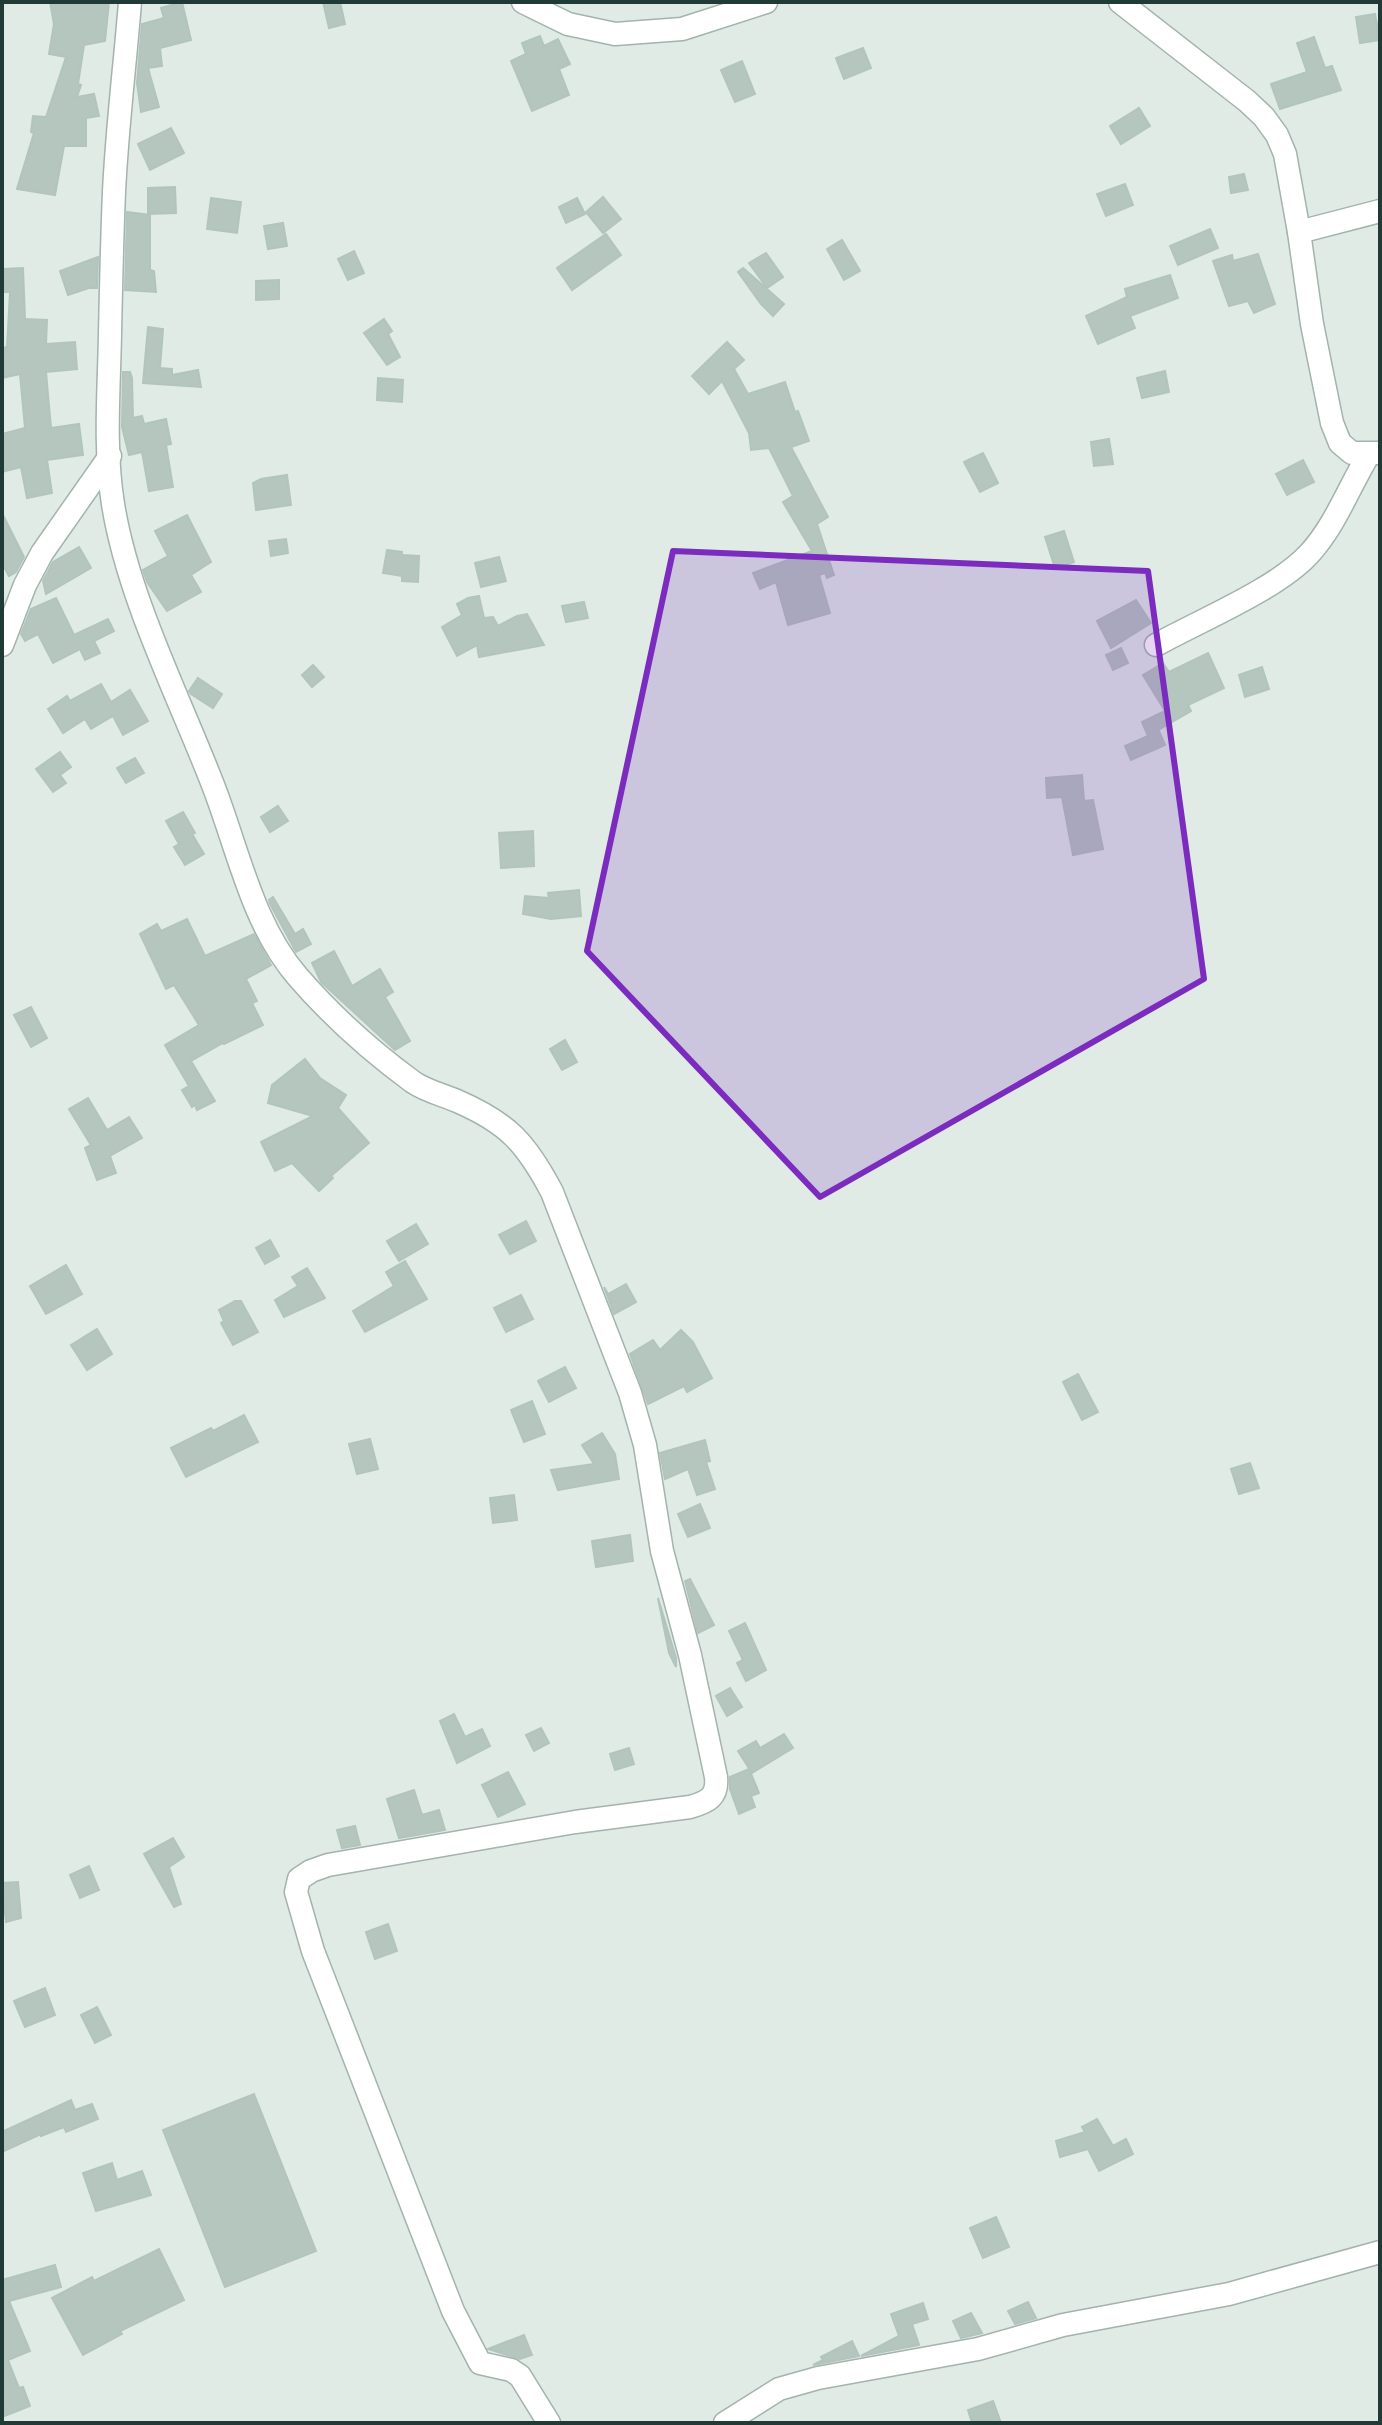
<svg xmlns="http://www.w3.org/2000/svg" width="1382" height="2425" viewBox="0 0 1382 2425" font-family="Roboto,sans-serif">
<rect width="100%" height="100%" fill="#e0ebe6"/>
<g fill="#b5c6bf" stroke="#b2c5bd" stroke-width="2">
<polygon points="50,2 109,2 105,41 84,45 78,84 81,85 77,97 94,94 99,116 86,118 86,146 64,146 55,195 17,189 34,133 31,132 33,116 46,117 66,57 49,54 54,24"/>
<polygon points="182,2 191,40 160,48 162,66 148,68 159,107 141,112 137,83 142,24 164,18 161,8"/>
<polygon points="323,2 340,2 345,24 329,28"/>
<polygon points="1375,14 1380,40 1360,43 1356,17"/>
<polygon points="540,36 544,46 558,39 570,64 559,69 569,95 532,111 511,61 526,54 522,43"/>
<polygon points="1314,37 1325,68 1332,66 1341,90 1280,109 1271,84 1307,72 1297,43"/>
<polygon points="863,48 871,68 844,79 836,58"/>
<polygon points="742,61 755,94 735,102 721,70"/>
<polygon points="1139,108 1150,126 1121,144 1110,126"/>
<polygon points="171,128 184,153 150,170 138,144"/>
<polygon points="1244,174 1248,190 1231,193 1229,177"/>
<polygon points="1125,184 1133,205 1106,216 1097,194"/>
<polygon points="175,187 176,213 148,214 148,188"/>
<polygon points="603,197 621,219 603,233 586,212"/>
<polygon points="211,198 241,202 237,233 207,229"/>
<polygon points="577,198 585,214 566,223 559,207"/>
<polygon points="127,212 150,215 150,270 154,271 156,292 125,290"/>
<polygon points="283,223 287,246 268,249 264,226"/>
<polygon points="1210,229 1218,248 1178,265 1170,246"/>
<polygon points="606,234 621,255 572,290 557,268"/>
<polygon points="842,240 860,271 844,280 827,249"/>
<polygon points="354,251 364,273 348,280 338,259"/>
<polygon points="766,253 783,277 767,288 749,263"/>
<polygon points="1258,254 1275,304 1254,313 1248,301 1229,306 1213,261 1232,255 1233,261"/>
<polygon points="98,257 97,288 89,288 68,295 60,271"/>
<polygon points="23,268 25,319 47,320 46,344 75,342 77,369 46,372 51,428 79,424 83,455 47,460 52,493 27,498 21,467 2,472 2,434 25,428 20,374 2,378 2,348 7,347 10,292 3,292 3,269"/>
<polygon points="743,268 784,304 773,316 761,304 738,272"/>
<polygon points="1170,275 1178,298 1130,316 1135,328 1098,344 1086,316 1127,297 1125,289"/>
<polygon points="279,280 279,299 256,300 256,281"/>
<polygon points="384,319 392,331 388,334 400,357 387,365 364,333"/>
<polygon points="148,327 163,329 160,368 172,369 172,375 198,370 201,387 143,383"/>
<polygon points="727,342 744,360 734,369 748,394 785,382 795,412 798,411 809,441 791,447 828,517 817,524 834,575 827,578 825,573 819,575 830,613 788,625 776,582 760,589 753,573 812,551 783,502 793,496 769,448 751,450 749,433 722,381 709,394 692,376"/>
<polygon points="1165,371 1169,392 1142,398 1137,378"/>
<polygon points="123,372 130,372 132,378 133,418 142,416 144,424 166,419 171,444 166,445 173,487 149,491 142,452 129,455 122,427"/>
<polygon points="378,378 403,380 402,402 377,400"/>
<polygon points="1109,439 1113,464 1094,466 1091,442"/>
<polygon points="983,453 998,483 980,492 964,462"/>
<polygon points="1303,460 1314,482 1287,495 1276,474"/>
<polygon points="287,475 291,505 256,510 253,483 261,479"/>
<polygon points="2,513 24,557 16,572 9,576 2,563"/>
<polygon points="187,515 211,562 191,575 201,592 167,611 147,582 143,570 168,556 155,531"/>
<polygon points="1064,531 1074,562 1055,568 1045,537"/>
<polygon points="286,539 288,553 271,556 269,541"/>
<polygon points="79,547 91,568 46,594 43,581 53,562"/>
<polygon points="387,550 402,552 402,555 419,556 418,582 402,581 402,576 383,573"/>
<polygon points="499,557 506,581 481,587 475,563"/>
<polygon points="479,596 484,618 493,617 498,626 517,616 527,614 544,645 479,657 477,645 457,656 442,627 462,615 457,604 468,598"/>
<polygon points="56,598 74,635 108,619 114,631 94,641 100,653 85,660 80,649 53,663 38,634 25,641 21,634 31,609"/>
<polygon points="1136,600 1151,623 1111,648 1097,621"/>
<polygon points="584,602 588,618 566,622 562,606"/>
<polygon points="1121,648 1128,663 1113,670 1106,655"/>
<polygon points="1208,653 1224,688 1188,705 1191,711 1153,733 1159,731 1165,745 1131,760 1125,746 1148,736 1142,722 1165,711 1143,675 1163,663 1169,672"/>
<polygon points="313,665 324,677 312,687 302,675"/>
<polygon points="1262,667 1269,689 1245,697 1239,675"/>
<polygon points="198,678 222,694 213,708 191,694 189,691"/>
<polygon points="101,684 111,702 130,690 148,721 123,735 113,716 91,729 85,719 63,733 48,709 67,696 70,701"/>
<polygon points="60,752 71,767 60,775 66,783 53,792 36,769"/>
<polygon points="135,758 144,773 126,783 117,768"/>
<polygon points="1082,775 1084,801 1093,800 1103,849 1073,855 1062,797 1047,798 1046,778"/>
<polygon points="278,806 288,821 270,832 261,817"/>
<polygon points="183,812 195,833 192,834 204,854 185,865 174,847 179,844 166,821"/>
<polygon points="533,831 534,866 501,868 499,833"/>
<polygon points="579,890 581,916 551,919 523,914 525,896 549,898 548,893"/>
<polygon points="273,897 295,934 303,929 311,944 296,952 270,904 269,900"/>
<polygon points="187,919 205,956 254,934 271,965 246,979 257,1001 252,1003 263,1025 224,1044 223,1043 191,1061 215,1101 197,1110 195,1105 192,1107 182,1090 189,1086 165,1045 199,1025 174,985 166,989 140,934 157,924 161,931"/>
<polygon points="334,951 352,986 380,969 393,992 385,997 410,1041 395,1050 321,982 312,963"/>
<polygon points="31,1007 47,1038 31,1047 14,1015"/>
<polygon points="565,1040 577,1062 562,1070 550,1049"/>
<polygon points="305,1059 320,1078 346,1095 338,1108 369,1143 331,1176 333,1178 319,1191 292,1163 275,1171 261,1142 313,1116 268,1103 272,1085"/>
<polygon points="88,1098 107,1130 129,1117 142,1138 110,1156 116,1173 97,1180 85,1148 91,1145 69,1109"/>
<polygon points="526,1221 536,1241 510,1254 499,1235"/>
<polygon points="416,1224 428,1244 399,1261 387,1241"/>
<polygon points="270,1240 279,1256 265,1264 256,1248"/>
<polygon points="405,1261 427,1299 365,1332 353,1311 394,1286 386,1272"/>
<polygon points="66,1265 82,1294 46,1314 30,1286"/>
<polygon points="307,1268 325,1298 284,1317 275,1300 298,1286 292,1277"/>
<polygon points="626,1284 636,1302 614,1314 604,1287 608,1294"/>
<polygon points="521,1295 533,1319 506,1332 494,1308"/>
<polygon points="235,1301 241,1301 258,1332 233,1345 221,1323 224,1321 219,1310"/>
<polygon points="97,1329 112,1354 87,1370 71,1345"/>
<polygon points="681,1330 693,1342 712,1378 687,1392 684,1386 648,1404 630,1354 653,1340 660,1350"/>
<polygon points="565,1367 576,1388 549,1402 538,1381"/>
<polygon points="1078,1374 1098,1412 1082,1420 1063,1382"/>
<polygon points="532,1401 545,1434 524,1442 511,1410"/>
<polygon points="244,1415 258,1442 186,1477 171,1448 211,1428 213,1431"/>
<polygon points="602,1433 615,1454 619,1479 558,1490 551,1470 594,1464 582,1445"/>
<polygon points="370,1439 378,1469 357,1474 349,1444"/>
<polygon points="705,1440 710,1461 706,1462 715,1489 697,1495 688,1469 665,1479 660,1453"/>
<polygon points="1250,1463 1259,1488 1239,1494 1231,1469"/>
<polygon points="514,1495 517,1520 493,1523 490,1498"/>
<polygon points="700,1504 710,1528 688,1537 678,1514"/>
<polygon points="630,1535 633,1561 596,1567 592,1541"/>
<polygon points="690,1579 714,1625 698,1633 685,1581"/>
<polygon points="658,1598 676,1658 676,1667 669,1653"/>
<polygon points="745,1623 766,1670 746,1681 737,1663 743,1660 729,1631"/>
<polygon points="730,1688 742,1707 727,1716 716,1696"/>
<polygon points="454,1714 465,1737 482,1729 490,1746 457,1763 440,1721"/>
<polygon points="541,1728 549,1743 534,1751 526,1735"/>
<polygon points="784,1734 793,1748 752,1773 738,1751 756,1741 760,1748"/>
<polygon points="629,1748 634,1764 615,1770 610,1754"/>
<polygon points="749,1769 759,1793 751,1796 755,1807 739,1814 730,1789 730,1777"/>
<polygon points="508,1772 525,1804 498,1817 482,1785"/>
<polygon points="414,1790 422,1815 439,1810 445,1830 399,1838 387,1799"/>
<polygon points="355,1826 360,1845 342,1848 337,1830"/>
<polygon points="173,1838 184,1857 169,1867 181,1904 174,1907 144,1854"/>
<polygon points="89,1866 99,1890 80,1898 70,1875"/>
<polygon points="18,1882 21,1918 6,1922 2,1883"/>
<polygon points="388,1924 397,1951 375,1959 366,1932"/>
<polygon points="45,1988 55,2015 25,2027 14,2001"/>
<polygon points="97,2007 111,2035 95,2043 81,2015"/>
<polygon points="254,2094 316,2251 225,2287 163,2130"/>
<polygon points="71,2100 75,2110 92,2104 98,2119 66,2132 64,2127 41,2136 41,2134 2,2152 2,2132"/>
<polygon points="1097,2119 1113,2146 1126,2139 1133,2154 1099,2171 1088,2149 1060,2157 1056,2141 1085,2132 1082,2127"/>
<polygon points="112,2163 117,2180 142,2171 151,2195 96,2211 83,2173"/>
<polygon points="996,2217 1009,2247 983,2258 970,2228"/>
<polygon points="159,2249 184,2300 120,2331 122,2334 83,2355 52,2298 92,2277 94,2281"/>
<polygon points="55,2265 61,2287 9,2301 30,2351 8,2360 19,2388 23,2387 30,2406 2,2417 2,2280"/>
<polygon points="1028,2302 1036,2318 1015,2324 1008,2311"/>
<polygon points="923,2303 928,2319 912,2324 919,2345 861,2356 899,2336 891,2314"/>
<polygon points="971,2313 982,2333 961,2338 953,2321"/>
<polygon points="524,2335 532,2355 520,2359 488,2349"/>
<polygon points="852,2341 859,2356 813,2365 823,2360 821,2357"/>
<polygon points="993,2401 1001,2423 972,2423 968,2410"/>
</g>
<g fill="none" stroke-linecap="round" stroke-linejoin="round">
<defs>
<g id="minor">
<path d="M130 2C125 65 117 128 114 192 112 239 111 287 110 334 109 390 104 449 113 504 128 598 179 697 213 785 238 849 252 924 298 977 331 1015 372 1052 413 1082 426 1091 443 1095 457 1101 508 1123 526 1143 552 1192L630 1393 645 1445 662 1551 690 1655 716 1777C718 1797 708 1802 690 1807L575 1822 328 1865 311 1871 299 1879 296 1892 313 1951 453 2311 480 2363 511 2370 520 2376 549 2423"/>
<polyline points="523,2 568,24 615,34 682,29 766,2"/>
<polyline points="1120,2 1247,101 1264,117 1277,135 1285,154 1299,232 1312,324 1332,423 1340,443 1352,453 1380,453"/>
<polyline points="1299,232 1380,211"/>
<polyline points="2,645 25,585 42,553 110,456"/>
<path d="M1156 645C1199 621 1277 589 1309 554 1335 526 1349 487 1369 454"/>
<polyline points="725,2423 779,2389 818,2378 978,2349 1063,2325 1229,2294 1380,2252"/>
</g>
</defs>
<use href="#minor" stroke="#a3b3ad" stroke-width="25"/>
<use href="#minor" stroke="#fff" stroke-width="22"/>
</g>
<path fill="#7b2cbf" fill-opacity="0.2" stroke="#7b2cbf" stroke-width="6" stroke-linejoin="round" d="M673 551 1148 571 1204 979 820 1197 587 951Z"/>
<rect width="1382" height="2425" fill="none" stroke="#203b35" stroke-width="8"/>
</svg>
